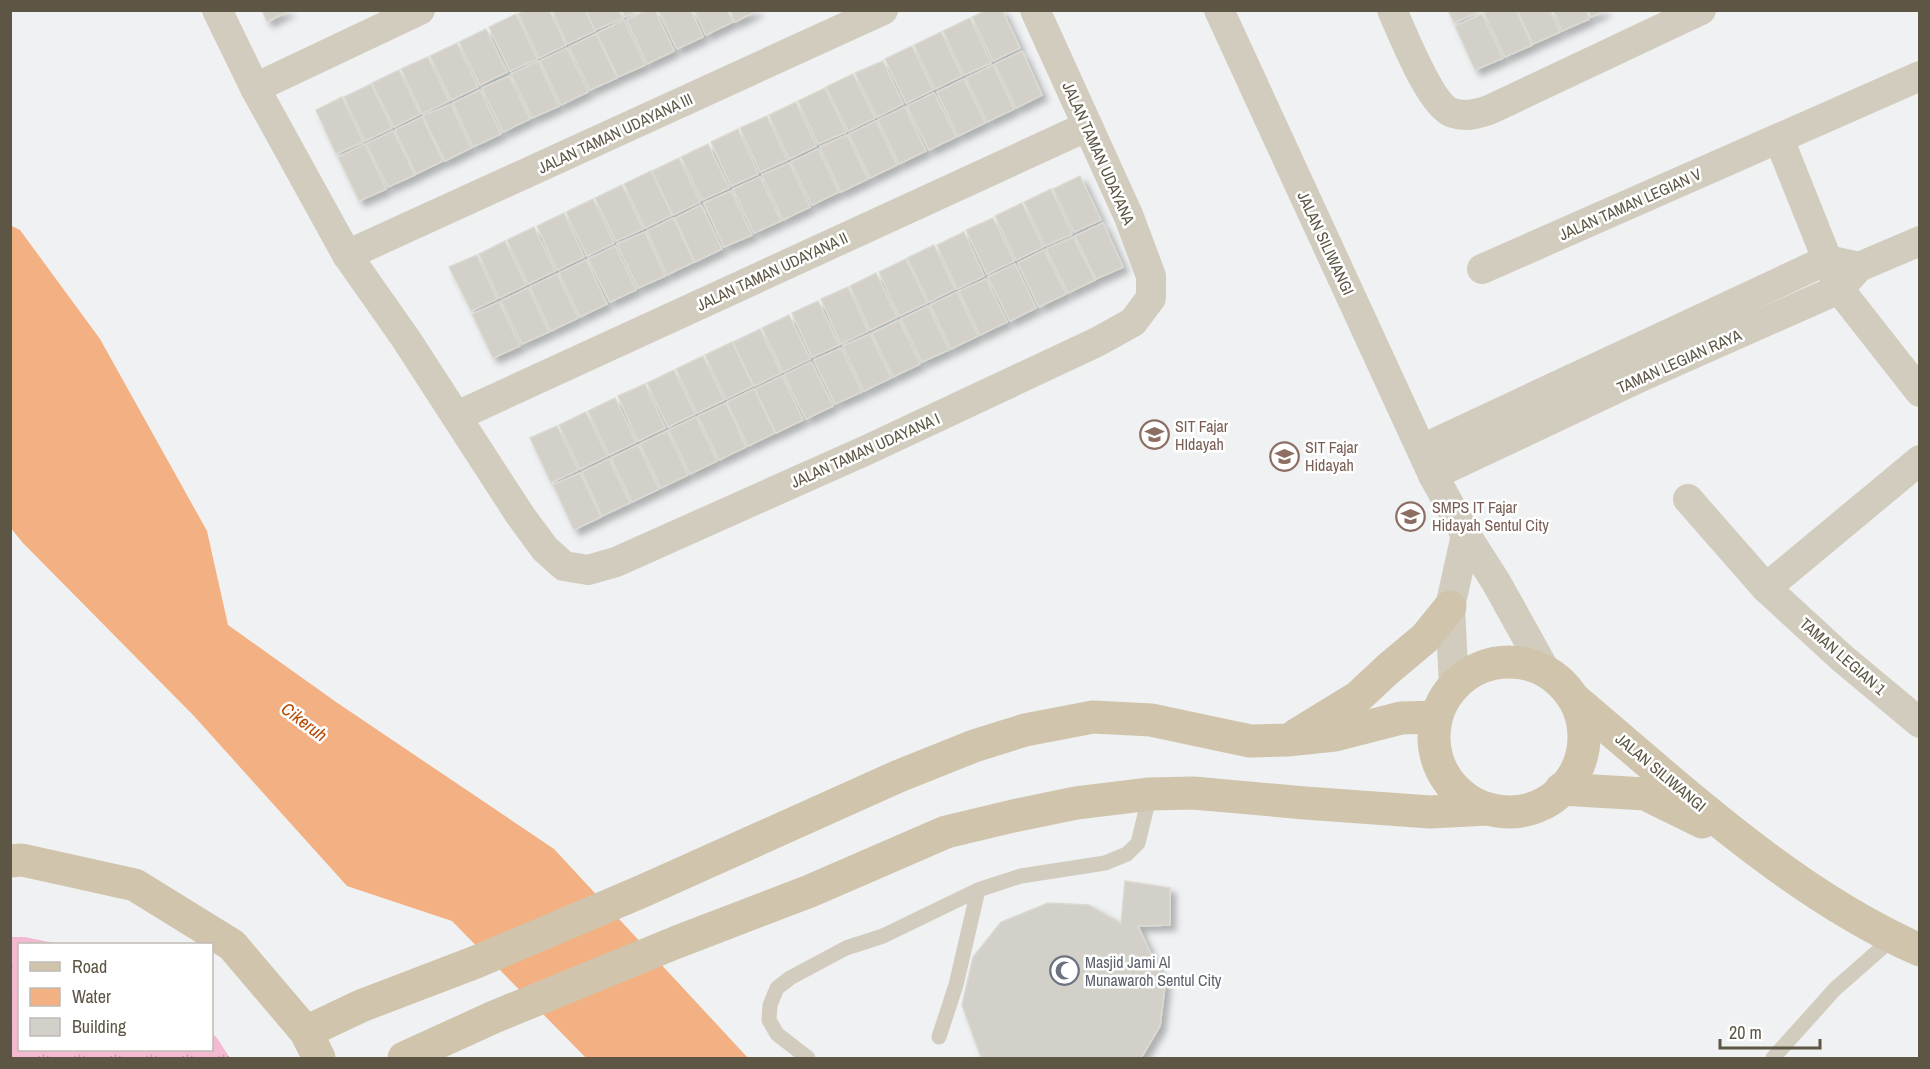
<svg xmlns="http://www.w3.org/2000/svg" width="1930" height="1069" viewBox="0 0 1930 1069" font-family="'Archivo Narrow',sans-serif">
<defs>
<pattern id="grass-tufts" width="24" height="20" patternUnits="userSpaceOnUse" patternTransform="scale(1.5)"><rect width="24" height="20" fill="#f3bad2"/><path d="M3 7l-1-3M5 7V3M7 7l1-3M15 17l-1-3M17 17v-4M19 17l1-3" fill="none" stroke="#c89aac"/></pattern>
<filter id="shadow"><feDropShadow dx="5.5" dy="5.5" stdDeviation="3" flood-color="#0004"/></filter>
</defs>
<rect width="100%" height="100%" fill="#eff1f2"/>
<polygon fill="url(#grass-tufts)" points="11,937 25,937 58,944 20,944 20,1050 212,1050 212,1033 217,1038 230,1058 11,1058"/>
<polygon fill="#f3b083" points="10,225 20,230 100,339 207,531 228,625 336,702 554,849 748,1058 586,1058 452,921 347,886 194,716 22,542 10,527"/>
<g fill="#d2d0c8" stroke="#dbdad2" stroke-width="1.5" filter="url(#shadow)">
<polygon points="262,10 290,10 267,22"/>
<polygon points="525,10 549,10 566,45 539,58 518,14"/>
<polygon points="552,10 585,10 595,31 567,44"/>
<polygon points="586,10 619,10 623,18 595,30"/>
<polygon points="622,10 638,10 625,17"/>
<polygon points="646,10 655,10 674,51 647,64 627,20"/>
<polygon points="658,10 691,10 703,37 677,49"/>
<polygon points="694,10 727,10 733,22 706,35"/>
<polygon points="730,10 758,10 735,22"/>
<polygon points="987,10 1002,10 1020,48 993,61 972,17"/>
<polygon points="1448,10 1481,10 1481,11 1454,23"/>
<polygon points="1489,10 1516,10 1532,45 1505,57 1484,13"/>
<polygon points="1517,10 1550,10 1560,32 1533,44"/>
<polygon points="1553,10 1586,10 1589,19 1562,31"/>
<polygon points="1588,10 1606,10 1591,17"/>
<polygon points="516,14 537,59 510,71 489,27"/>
<polygon points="1482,14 1503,58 1475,70 1455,26"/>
<polygon points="970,18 991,63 964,75 943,31"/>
<polygon points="624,20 645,65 618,77 597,33"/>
<polygon points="486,29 507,72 480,85 459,42"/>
<polygon points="941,32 962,76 935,89 914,45"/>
<polygon points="596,34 617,78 590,90 569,47"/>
<polygon points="457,43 478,87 451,100 430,56"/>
<polygon points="912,46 933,90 906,103 885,59"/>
<polygon points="567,48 588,92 561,105 540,61"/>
<polygon points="1022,51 1042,95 1016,108 995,64"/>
<polygon points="428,57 449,101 422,114 401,69"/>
<polygon points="538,61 559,106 532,118 511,74"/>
<polygon points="883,61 903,104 877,117 855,73"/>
<polygon points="993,65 1014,109 987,122 966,78"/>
<polygon points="399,70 420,114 394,127 372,83"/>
<polygon points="853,74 875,118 848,131 826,87"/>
<polygon points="509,76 530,119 503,132 482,88"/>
<polygon points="964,79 985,123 958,136 937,92"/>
<polygon points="371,84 392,128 365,141 344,97"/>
<polygon points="825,88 846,132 818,144 798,101"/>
<polygon points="480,90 501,134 473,147 453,103"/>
<polygon points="934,93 956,137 929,150 907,106"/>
<polygon points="342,97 363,142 336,154 316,110"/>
<polygon points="796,102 816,146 789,159 769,115"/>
<polygon points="451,104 471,148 445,161 423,116"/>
<polygon points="905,107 926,151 899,164 878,120"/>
<polygon points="767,116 787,160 760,172 740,128"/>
<polygon points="422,117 443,161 416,174 395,130"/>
<polygon points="876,121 897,165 870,178 849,134"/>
<polygon points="738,129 758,174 731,186 711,142"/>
<polygon points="393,131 415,175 388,187 366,144"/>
<polygon points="847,135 868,179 841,192 820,147"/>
<polygon points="365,144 386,189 359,201 338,157"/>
<polygon points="708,144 729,188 702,200 681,157"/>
<polygon points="818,149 839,192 812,205 791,162"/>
<polygon points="679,158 700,202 673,215 652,171"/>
<polygon points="789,163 810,207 783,220 762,175"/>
<polygon points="651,171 672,215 645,228 624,184"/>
<polygon points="1080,176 1101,220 1074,232 1053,189"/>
<polygon points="760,177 781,221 754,233 733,189"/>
<polygon points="622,185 643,229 616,241 595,198"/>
<polygon points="1051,189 1072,234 1045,246 1024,202"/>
<polygon points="731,191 752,235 724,247 704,203"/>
<polygon points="593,199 614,243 587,256 566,212"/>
<polygon points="1022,203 1043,247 1016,260 995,216"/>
<polygon points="701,205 722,249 695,262 675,218"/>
<polygon points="564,213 584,257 557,270 537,226"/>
<polygon points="673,218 694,262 667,275 647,231"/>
<polygon points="993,218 1014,261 987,274 966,230"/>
<polygon points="1103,223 1123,267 1096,279 1075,236"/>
<polygon points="534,227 555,271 528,284 507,240"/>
<polygon points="645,232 665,276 638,288 617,244"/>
<polygon points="964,232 984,276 957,289 937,245"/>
<polygon points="1073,237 1095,280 1068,293 1046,249"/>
<polygon points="505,241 526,285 499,298 479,254"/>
<polygon points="934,245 955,289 929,302 907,258"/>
<polygon points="615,246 636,290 610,302 588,259"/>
<polygon points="1044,250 1066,294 1039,307 1018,263"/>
<polygon points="477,255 497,299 471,311 449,267"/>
<polygon points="906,259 927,303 899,316 879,272"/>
<polygon points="586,260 607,304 580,317 559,273"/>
<polygon points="1015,264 1036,308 1010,321 988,277"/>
<polygon points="876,273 897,317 870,330 850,286"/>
<polygon points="557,274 578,318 551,331 530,287"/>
<polygon points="986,279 1007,322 980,335 959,291"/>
<polygon points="848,287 868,331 841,344 821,299"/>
<polygon points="528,288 549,332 522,344 501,301"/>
<polygon points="957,292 978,336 951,349 930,305"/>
<polygon points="818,301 839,345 812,357 792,313"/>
<polygon points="499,302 520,346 493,358 472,314"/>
<polygon points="928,306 949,350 922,362 901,319"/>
<polygon points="789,315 810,359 783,372 762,328"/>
<polygon points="899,320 920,364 893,377 872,333"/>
<polygon points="760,329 781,373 754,386 733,342"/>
<polygon points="870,334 891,378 864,391 843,346"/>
<polygon points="732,342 753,386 726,399 705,355"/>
<polygon points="841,348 862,392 835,404 814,360"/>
<polygon points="703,356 724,400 697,413 676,369"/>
<polygon points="811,362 833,406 806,419 784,375"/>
<polygon points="674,370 695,414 668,427 647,383"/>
<polygon points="782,376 803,420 776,433 755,389"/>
<polygon points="645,384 665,428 638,441 618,396"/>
<polygon points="754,389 775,433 748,446 727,402"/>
<polygon points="615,398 636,442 609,455 588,411"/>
<polygon points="726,403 746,447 719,460 698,416"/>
<polygon points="586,412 607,456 580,469 559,425"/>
<polygon points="696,417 717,461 690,474 669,430"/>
<polygon points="557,426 578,470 551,483 530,438"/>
<polygon points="667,431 688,475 661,488 640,444"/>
<polygon points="638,445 659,489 632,502 611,458"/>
<polygon points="609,459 630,503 602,516 582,472"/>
<polygon points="580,473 601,517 574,530 553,485"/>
<polygon points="1125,881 1170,888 1170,925 1138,926 1165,985 1160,1026 1141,1058 984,1058 980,1055 962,1005 973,957 1001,922 1048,903 1089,905 1121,923"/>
</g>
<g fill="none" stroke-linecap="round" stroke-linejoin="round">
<g stroke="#d2ccbe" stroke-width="15">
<polyline points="939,1037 956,985 978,890"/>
<polyline points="808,1058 777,1034 769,1020 770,1005 777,988 790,978 846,948 883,936 978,890 1021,876 1105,863 1127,854 1138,843 1150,794"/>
<polyline points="1773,1058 1835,989 1893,938"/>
</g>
<g stroke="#d2ccbe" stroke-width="30">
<polyline points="217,10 255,88 347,255 406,339 520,515 545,549 564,566 588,570 616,562 869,449 1097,342 1133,322 1151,298 1151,276 1129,217 1035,10"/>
<polyline points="1219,10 1433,475 1466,535 1496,582 1546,672"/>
<path d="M1392 10C1402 32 1431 107 1453 113 1466 117 1477 114 1489 110L1701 10"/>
<polyline points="255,88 420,10"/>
<polyline points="1779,139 1839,289 1920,392"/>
<polyline points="347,255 883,10"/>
<polyline points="1482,269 1920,76"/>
<polyline points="457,416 1088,126"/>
<polyline points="1422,449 1827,260 1859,267"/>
<polyline points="1433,475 1645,375 1839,289 1859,267 1920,241"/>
<polyline points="1688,499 1766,588 1842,658 1920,723"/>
<polyline points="1766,588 1920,460"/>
<polyline points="1454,686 1450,607 1466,535"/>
</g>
<g stroke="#d0c5ac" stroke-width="33">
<circle cx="1509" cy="737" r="75"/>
<path d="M1574 699C1680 788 1792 894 1920 950"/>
<polyline points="1296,735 1358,697 1388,669 1425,638 1450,607"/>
<polyline points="1561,789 1645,794 1702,822"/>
<polyline points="10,861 22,860 135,885 232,945 306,1032 319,1058"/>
<polyline points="306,1032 361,1006 476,962 645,890 899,776 974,746 1025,730 1093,717 1151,720 1250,741 1287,740 1335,735 1401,718 1436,717"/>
<polyline points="404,1058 494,1017 677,942 810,891 946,832 1013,816 1076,803 1150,794 1193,793 1305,803 1430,812 1489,809"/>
</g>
</g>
<defs>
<symbol id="school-ring" viewBox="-11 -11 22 22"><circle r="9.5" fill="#fff" stroke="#8d6e63" stroke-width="1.5"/><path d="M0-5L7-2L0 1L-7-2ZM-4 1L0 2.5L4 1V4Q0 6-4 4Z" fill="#8d6e63"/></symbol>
<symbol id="mosque-ring" viewBox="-11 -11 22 22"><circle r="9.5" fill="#fff" stroke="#6b7280" stroke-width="1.5"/><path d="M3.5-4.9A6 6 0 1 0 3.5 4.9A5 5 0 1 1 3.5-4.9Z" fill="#6b7280"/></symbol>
</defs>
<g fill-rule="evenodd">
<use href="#school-ring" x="1138" y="418" width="33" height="33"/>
<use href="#school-ring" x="1268" y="440" width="33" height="33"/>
<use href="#school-ring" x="1394" y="500" width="33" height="33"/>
<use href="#mosque-ring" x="1048" y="954" width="33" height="33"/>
</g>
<g text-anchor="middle" stroke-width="5" stroke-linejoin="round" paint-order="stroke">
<g font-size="16" fill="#5e5645" stroke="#fff">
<text transform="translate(615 133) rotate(-25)" y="6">JALAN TAMAN UDAYANA III</text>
<text transform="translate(1099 153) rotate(66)" y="6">JALAN TAMAN UDAYANA</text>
<text transform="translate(1630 204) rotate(-24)" y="6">JALAN TAMAN LEGIAN V</text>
<text transform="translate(1326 243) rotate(65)" y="6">JALAN SILIWANGI</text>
<text transform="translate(772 271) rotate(-25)" y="6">JALAN TAMAN UDAYANA II</text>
<text transform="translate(1679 361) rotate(-24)" y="6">TAMAN LEGIAN RAYA</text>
<text transform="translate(865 450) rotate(-24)" y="6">JALAN TAMAN UDAYANA I</text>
<text transform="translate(1843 656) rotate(41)" y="6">TAMAN LEGIAN 1</text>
<text transform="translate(1661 772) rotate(40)" y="6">JALAN SILIWANGI</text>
</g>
<g font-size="16" fill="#785e54" stroke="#fff" text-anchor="start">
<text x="1175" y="432">SIT Fajar<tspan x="1175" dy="18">HIdayah</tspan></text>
<text x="1305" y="453">SIT Fajar<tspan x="1305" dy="18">Hidayah</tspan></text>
<text x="1432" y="513">SMPS IT Fajar<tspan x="1432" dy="18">Hidayah Sentul City</tspan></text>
</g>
<g font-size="16" fill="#5b616d" stroke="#fff" text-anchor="start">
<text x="1085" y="968">Masjid Jami Al<tspan x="1085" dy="18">Munawaroh Sentul City</tspan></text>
</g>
<g font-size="18" font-style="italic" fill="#b64901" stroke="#fff">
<text transform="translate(304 722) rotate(37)" y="6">Cikeruh</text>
</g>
</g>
<rect width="1930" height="1069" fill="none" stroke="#5e5645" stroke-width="24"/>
<rect x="18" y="943" width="195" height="108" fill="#ffffff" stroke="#bfbbb5" stroke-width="1.5"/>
<rect x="30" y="962" width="30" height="9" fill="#d0c5ac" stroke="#bfbbb5" stroke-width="1.5"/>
<text x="72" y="973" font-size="18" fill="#5e5645">Road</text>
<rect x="30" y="988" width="30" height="18" fill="#f3b083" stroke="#bfbbb5" stroke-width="1.5"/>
<text x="72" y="1003" font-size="18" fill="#5e5645">Water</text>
<rect x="30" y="1018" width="30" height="18" fill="#d2d0c8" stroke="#bfbbb5" stroke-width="1.5"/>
<text x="72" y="1033" font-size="18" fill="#5e5645">Building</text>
<path d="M1720 1039v9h100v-9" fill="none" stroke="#5e5645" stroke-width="3"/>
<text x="1729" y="1039" font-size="18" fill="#5e5645" stroke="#ffffff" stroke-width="4.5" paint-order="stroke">20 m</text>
</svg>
